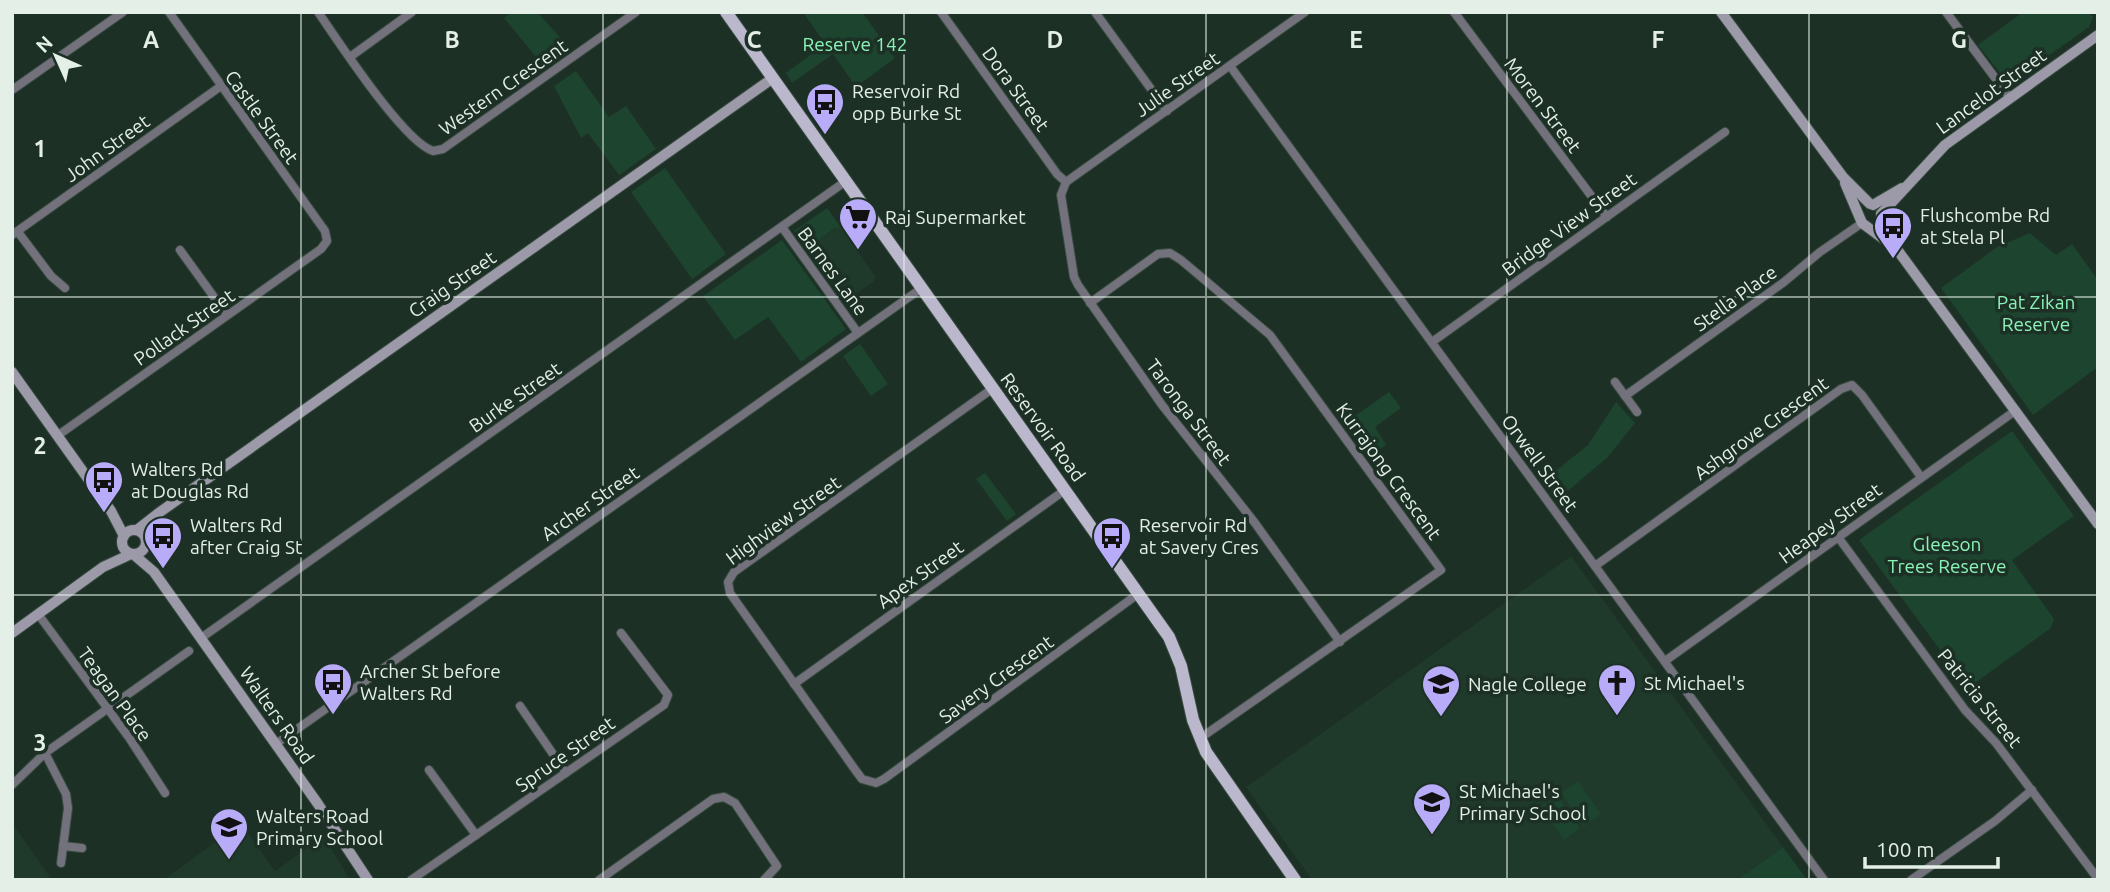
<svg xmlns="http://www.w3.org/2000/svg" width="2110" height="892" viewBox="0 0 2110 892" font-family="Ubuntu,sans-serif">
<rect width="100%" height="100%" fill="#1c3025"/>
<g fill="#1f3a2a">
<polygon points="836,228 842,229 875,276 874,281 845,302 807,249"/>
<polygon points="1571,556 1783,847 1737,880 1312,880 1246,787"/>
<polygon points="12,823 52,880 12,880"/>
<polygon points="241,824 275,871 324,836 350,880 163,880"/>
</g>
<g fill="#1c442e">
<polygon points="512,12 537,12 567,45 541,63 504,18"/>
<polygon points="803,12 862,12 895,58 856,87 833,54 792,83 786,73 825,44"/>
<polygon points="2023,12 2089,12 2093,17 2089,27 2009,84 1978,45"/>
<polygon points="576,71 609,117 626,106 656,149 619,175 588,133 581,138 554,86"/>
<polygon points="665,168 726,254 692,279 631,192"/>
<polygon points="827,208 842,229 835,228 807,249 794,231"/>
<polygon points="2030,233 2056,255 2072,244 2098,280 2098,367 2033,415 1941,288 1997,247"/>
<polygon points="782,240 846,329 801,362 768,317 735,340 703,296"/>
<polygon points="860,344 888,384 871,396 843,356"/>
<polygon points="1389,392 1401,408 1375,427 1386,445 1374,454 1349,420"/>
<polygon points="1616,402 1635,423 1607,458 1558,499 1543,481 1588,445"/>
<polygon points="2012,431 2074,516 2012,560 2054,619 2051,628 1968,688 1859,540"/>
<polygon points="985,473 1016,514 1007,521 976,479"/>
<polygon points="1578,781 1601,814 1584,826 1561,793"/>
<polygon points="1557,795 1580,828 1564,840 1540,807"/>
<polygon points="1783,847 1807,880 1737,880"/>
</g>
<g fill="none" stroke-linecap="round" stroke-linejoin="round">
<defs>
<g id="street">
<path d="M318 12C339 42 403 141 433 151L443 149 636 12"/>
<polyline points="941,12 1057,174 1066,182"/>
<polyline points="1095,12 1167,111"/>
<polyline points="1305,12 1066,182 1061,195 1074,277 1078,285 1162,405 1255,523 1340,642"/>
<polyline points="1454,12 1607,217"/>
<polyline points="1946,12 2010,98"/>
<polyline points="350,57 412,12"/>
<polyline points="1230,66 1824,880"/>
<polyline points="12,90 123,12"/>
<polyline points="782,227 858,333"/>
<polyline points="18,232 51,276 65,288"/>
<polyline points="12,235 221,86"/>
<polyline points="180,250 227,315"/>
<polyline points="1090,303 1158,254 1170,253 1181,260 1270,335 1441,570 1199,739"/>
<polyline points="1432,342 1725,132"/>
<polyline points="1615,382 1637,412"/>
<polyline points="992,389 734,572 728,582 730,593 856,771 862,779 876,783 884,779 1138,594"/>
<polyline points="1625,396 1784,282 1820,252 1862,223"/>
<polyline points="57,436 321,249 327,241 325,231 169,12"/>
<polyline points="1838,537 1965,710 1996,743 2098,879"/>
<polyline points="1595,566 1841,389 1852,385 1862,395 1921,477"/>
<polyline points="38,614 130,739 165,793"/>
<polyline points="201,638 846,181"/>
<polyline points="1665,661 2015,411"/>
<polyline points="794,684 1065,490"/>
<polyline points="520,706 566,773"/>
<polyline points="276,744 922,288"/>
<polyline points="45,753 66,794 68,808 61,863"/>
<polyline points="429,770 476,835"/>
<polyline points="12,785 45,753 189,651"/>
<polyline points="63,846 82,848"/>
<polyline points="411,880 664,705 668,695 621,633"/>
<polyline points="599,880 713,799 724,797 735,803 777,866 764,880"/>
<polyline points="1911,880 1995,821 2032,790"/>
</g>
<g id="secondary">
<polyline points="1721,12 1843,177 1870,204"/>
<polyline points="1845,183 1862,223 1893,246"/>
<polyline points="1873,205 1902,188"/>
<polyline points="1881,214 1945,145 2098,35"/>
<polyline points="1881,217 1896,248 2098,524"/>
<polyline points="12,372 111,511 124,536"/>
<circle cx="134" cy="542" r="12"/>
<polyline points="137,530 160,512 773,78"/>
<polyline points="133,554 154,572 318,804 368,880"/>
<polyline points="12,633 103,567 131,554"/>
</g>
<polyline id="primary" points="726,12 1169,637 1181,666 1193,720 1206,752 1295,880"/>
</defs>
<use href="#street" stroke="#384b40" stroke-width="10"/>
<use href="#secondary" stroke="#384b40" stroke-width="12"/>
<use href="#primary" stroke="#384b40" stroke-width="14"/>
<use href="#street" stroke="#73727c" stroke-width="8"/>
<use href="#secondary" stroke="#9c9aa9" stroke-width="10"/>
<use href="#primary" stroke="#bbb8cd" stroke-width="12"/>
</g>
<path fill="none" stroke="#e3efe7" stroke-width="2" stroke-opacity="0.55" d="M301 12V880M603 12V880M904 12V880M1206 12V880M1507 12V880M1809 12V880M12 297H2098M12 595H2098"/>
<defs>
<symbol id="bus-pin" viewBox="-11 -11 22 30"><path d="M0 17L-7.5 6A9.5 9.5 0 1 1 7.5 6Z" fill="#b8abf7" stroke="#1c3025"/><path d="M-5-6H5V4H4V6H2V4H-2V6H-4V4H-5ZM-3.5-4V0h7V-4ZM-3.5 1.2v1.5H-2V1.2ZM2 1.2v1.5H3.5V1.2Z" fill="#111"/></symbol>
<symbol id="supermarket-pin" viewBox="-11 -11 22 30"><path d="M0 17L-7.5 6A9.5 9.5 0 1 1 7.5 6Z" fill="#b8abf7" stroke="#1c3025"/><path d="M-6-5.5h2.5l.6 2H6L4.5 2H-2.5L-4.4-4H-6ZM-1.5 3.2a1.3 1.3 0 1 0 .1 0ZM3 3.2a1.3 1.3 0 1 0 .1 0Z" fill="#111"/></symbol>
<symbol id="church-pin" viewBox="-11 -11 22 30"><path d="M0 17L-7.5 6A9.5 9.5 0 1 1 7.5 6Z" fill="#b8abf7" stroke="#1c3025"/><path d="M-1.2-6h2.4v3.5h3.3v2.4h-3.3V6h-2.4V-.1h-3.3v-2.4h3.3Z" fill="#111"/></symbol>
<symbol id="school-pin" viewBox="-11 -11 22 30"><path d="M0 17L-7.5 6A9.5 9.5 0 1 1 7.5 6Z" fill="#b8abf7" stroke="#1c3025"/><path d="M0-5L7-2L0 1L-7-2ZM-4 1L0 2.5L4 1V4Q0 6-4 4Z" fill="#111"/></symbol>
</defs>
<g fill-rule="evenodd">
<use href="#bus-pin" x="803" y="80" width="44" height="60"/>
<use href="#supermarket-pin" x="836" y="195" width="44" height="60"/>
<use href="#bus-pin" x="1871" y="204" width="44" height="60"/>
<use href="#bus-pin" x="82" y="458" width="44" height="60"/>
<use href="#bus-pin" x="141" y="514" width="44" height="60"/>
<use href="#bus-pin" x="1090" y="514" width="44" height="60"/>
<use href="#bus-pin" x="311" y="660" width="44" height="60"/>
<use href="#church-pin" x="1595" y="661" width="44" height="60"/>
<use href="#school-pin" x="1419" y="662" width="44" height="60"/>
<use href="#school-pin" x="1410" y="780" width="44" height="60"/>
<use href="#school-pin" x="207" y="805" width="44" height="60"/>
</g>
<g text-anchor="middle" stroke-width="7" stroke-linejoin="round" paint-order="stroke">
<g font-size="19" fill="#8cf3b8" stroke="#1c3025">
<text x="855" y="51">Reserve 142</text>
<text x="2036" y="309">Pat Zikan<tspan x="2036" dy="22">Reserve</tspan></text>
<text x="1947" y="551">Gleeson<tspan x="1947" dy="22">Trees Reserve</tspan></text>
</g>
<g font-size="19" fill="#e3efe7" stroke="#1c3025">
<text transform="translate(1177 84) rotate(-35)" y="7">Julie Street</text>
<text transform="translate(503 87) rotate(-35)" y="7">Western Crescent</text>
<text transform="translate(1016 89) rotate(54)" y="7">Dora Street</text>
<text transform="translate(1991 91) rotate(-36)" y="7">Lancelot Street</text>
<text transform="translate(1543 105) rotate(53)" y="7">Moren Street</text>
<text transform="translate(262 117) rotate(54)" y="7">Castle Street</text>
<text transform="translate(107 148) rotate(-36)" y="7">John Street</text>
<text transform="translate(1569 224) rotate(-36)" y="7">Bridge View Street</text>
<text transform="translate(833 271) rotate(54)" y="7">Barnes Lane</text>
<text transform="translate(452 284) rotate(-35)" y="7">Craig Street</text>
<text transform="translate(1735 298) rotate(-36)" y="7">Stella Place</text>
<text transform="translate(184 327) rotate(-35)" y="7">Pollack Street</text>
<text transform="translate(515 397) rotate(-35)" y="7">Burke Street</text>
<text transform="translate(1189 412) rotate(53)" y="7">Taronga Street</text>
<text transform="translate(1043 427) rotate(54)" y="7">Reservoir Road</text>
<text transform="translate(1761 428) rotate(-36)" y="7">Ashgrove Crescent</text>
<text transform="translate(1540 463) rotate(54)" y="7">Orwell Street</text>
<text transform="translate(1389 471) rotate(54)" y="7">Kurrajong Crescent</text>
<text transform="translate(590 503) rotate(-35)" y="7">Archer Street</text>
<text transform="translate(783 520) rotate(-36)" y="7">Highview Street</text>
<text transform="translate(1830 523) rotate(-36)" y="7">Heapey Street</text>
<text transform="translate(920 574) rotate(-36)" y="7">Apex Street</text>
<text transform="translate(996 679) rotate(-36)" y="7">Savery Crescent</text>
<text transform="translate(115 694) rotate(54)" y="7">Teagan Place</text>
<text transform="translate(1980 698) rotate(51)" y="7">Patricia Street</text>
<text transform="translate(277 715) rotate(55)" y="7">Walters Road</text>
<text transform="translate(565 754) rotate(-35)" y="7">Spruce Street</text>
</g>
<g font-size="19" fill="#e3efe7" stroke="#1c3025" text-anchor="start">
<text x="852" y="98">Reservoir Rd<tspan x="852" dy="22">opp Burke St</tspan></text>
<text x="1920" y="222">Flushcombe Rd<tspan x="1920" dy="22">at Stela Pl</tspan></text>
<text x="885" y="224">Raj Supermarket</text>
<text x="131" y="476">Walters Rd<tspan x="131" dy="22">at Douglas Rd</tspan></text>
<text x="190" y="532">Walters Rd<tspan x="190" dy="22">after Craig St</tspan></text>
<text x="1139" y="532">Reservoir Rd<tspan x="1139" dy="22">at Savery Cres</tspan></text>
<text x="360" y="678">Archer St before<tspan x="360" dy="22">Walters Rd</tspan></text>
<text x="1644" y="690">St Michael's</text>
<text x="1468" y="691">Nagle College</text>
<text x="1459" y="798">St Michael's<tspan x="1459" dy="22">Primary School</tspan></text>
<text x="256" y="823">Walters Road<tspan x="256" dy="22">Primary School</tspan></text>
</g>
</g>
<g font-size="23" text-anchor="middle" font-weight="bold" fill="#e3efe7" stroke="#1c3025" stroke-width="7" stroke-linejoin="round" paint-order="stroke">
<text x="151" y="48">A</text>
<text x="452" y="48">B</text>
<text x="754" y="48">C</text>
<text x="1055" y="48">D</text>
<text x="1356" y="48">E</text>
<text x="1658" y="48">F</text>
<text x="1959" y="48">G</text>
<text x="40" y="157">1</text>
<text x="40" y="454">2</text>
<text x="40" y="751">3</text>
</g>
<rect width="2110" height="892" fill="none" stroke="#e3efe7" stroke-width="28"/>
<g transform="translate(56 56) rotate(315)" stroke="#1c3025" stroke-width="5" paint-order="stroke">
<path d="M0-5L12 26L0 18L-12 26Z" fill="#e3efe7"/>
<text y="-10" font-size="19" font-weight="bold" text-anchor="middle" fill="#e3efe7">N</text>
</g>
<path d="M1865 857v10h133v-10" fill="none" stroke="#e3efe7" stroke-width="3.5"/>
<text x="1876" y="857" font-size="21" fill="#e3efe7" stroke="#1c3025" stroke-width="5" paint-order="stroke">100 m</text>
</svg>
